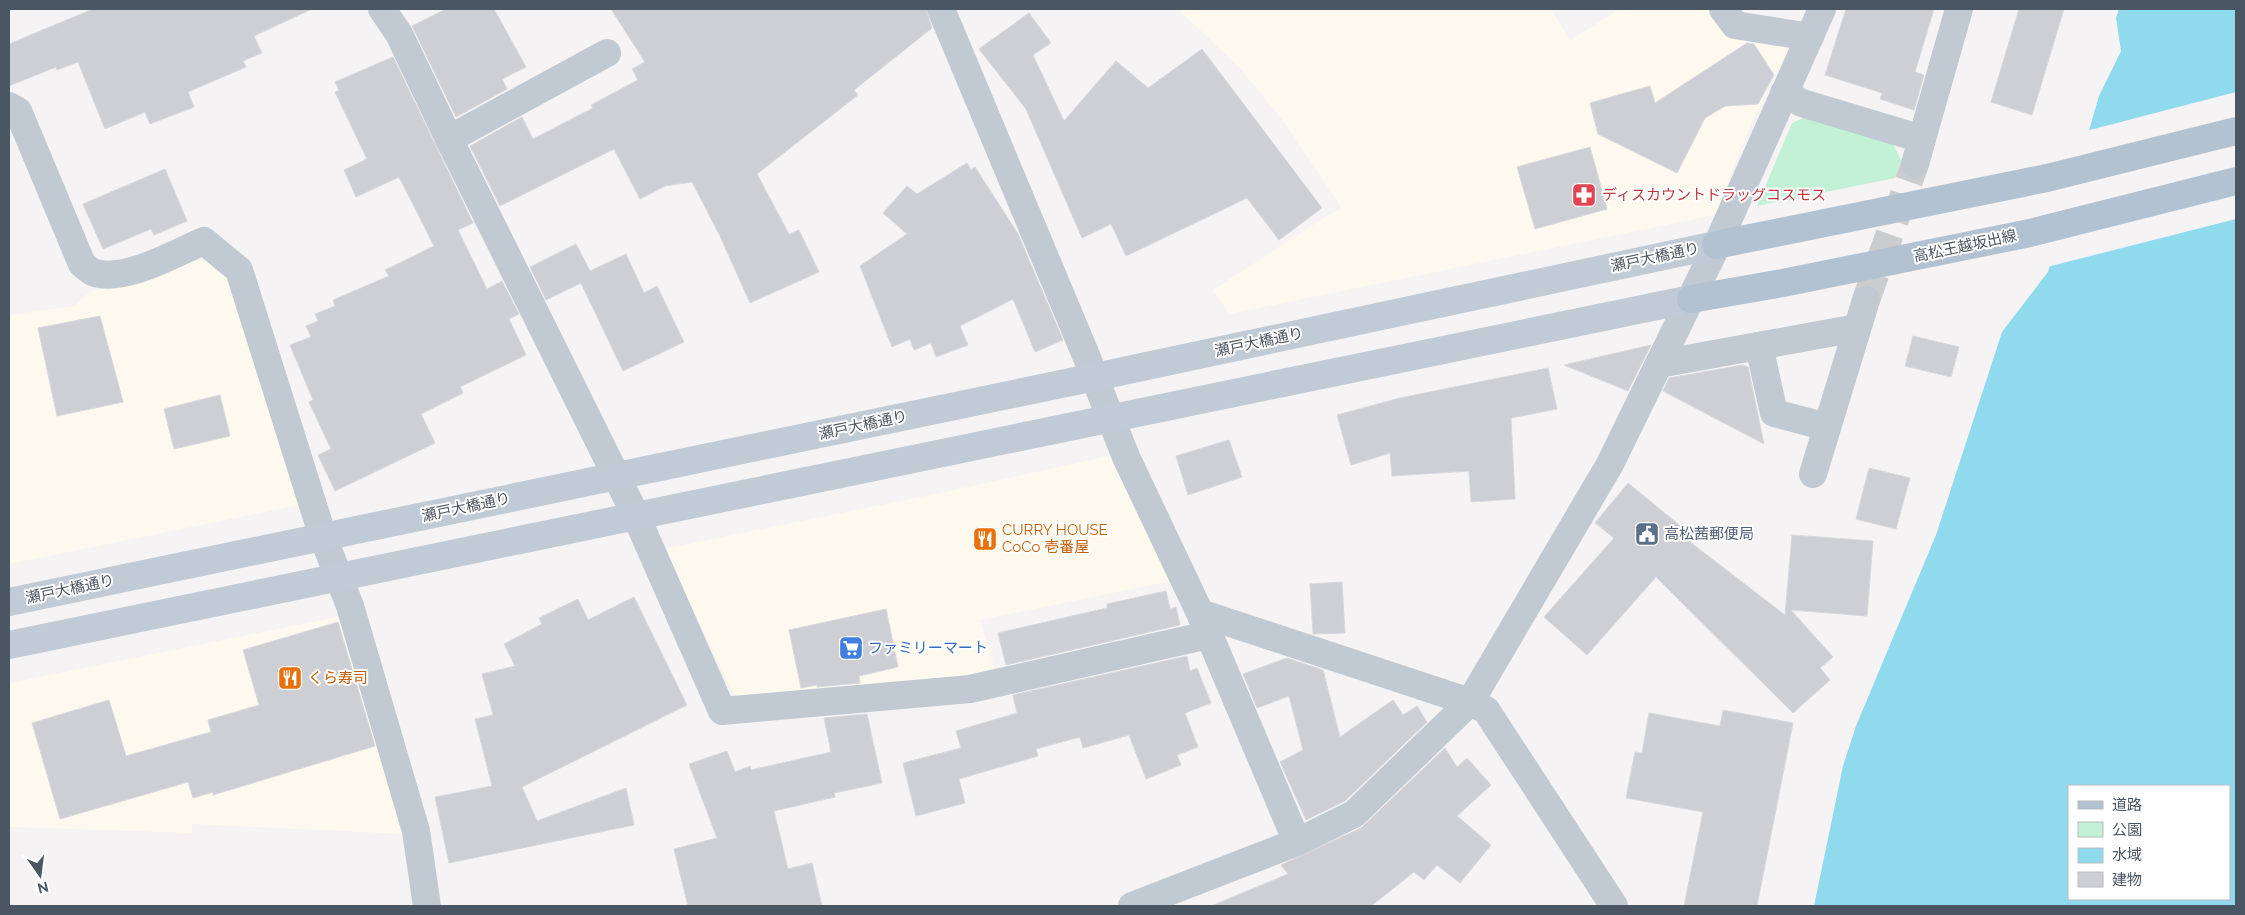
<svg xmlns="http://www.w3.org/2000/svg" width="2245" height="915" viewBox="0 0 2245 915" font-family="Raleway,'Noto Sans JP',sans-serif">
<rect width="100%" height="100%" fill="#f5f3f3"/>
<g fill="#fdf9ef">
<polygon points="1178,9 1551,9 1570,40 1620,9 1709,9 1718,21 1792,42 1751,124 1715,215 1229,314 1213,290 1341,207 1284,122 1240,68"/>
<polygon points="202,260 225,265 305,504 9,564 9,315 74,306 91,291 126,285 173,264"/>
<polygon points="1113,455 1171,581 980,620 996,673 738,702 663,549 940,493"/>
<polygon points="342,616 407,834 192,824 192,833 9,827 9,683"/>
</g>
<polygon fill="#c3f1d5" points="1808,116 1893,144 1901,160 1895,178 1757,206 1792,123"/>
<path fill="#90daee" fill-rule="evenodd" d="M2119 9H2236V906H1814L1843 766 1856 726 1936 535 2002 332 2048 272 2099 96 2121 51 2116 18ZM2069 786H2229V899H2069Z"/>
<polygon fill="#f5f3f3" points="2236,92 2236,219 2047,267 2086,131"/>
<g fill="#cdcfd5" stroke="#d7d9de">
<polygon points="93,9 312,9 254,36 262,53 243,61 246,67 188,92 194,107 150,124 145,112 105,129 78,62 57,70 56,67 9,86 9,44"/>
<polygon points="446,9 494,9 526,67 502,79 507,89 456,117 412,26"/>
<polygon points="611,9 926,9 932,28 854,90 858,95 757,174 789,234 799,230 819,272 750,303 719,234 692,182 665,186 640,199 614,149 500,206 470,146 522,117 533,139 593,108 591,105 638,80 632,69 645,62"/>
<polygon points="1846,9 1934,9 1915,72 1924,75 1914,110 1880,99 1882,93 1825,75"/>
<polygon points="2019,9 2064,9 2032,115 1991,102"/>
<polygon points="1029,13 1051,43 1033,55 1064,121 1116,61 1148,88 1202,49 1322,208 1279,240 1247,198 1126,256 1111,224 1082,238 1026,109 979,49"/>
<polygon points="1747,43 1754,44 1774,75 1758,104 1725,106 1705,118 1677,173 1598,134 1590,103 1650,86 1655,103"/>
<polygon points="393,57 473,223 458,230 487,289 502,281 519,314 509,319 526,355 460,387 463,393 421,414 435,443 335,491 318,455 331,449 309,402 313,400 290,345 311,337 306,326 318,321 315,314 335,306 333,300 389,276 385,270 434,246 399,177 356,197 344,170 367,159 335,92 339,90 335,82"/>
<polygon points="1590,147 1607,209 1535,229 1517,167"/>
<polygon points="967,163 971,170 975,167 1018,234 1063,340 1035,352 1013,299 960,326 968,345 936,357 931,343 914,350 910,339 892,347 860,266 907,234 883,213 907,186 917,194"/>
<polygon points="165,169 187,221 154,235 151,229 103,249 83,204"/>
<polygon points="576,244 590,271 626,254 644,293 657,286 684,342 623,371 581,283 546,300 530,267"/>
<polygon points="100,316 123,402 57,416 38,328"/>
<polygon points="1913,336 1959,347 1951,377 1905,366"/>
<polygon points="1651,345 1628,391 1564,365"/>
<polygon points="1743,365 1748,367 1764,444 1663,391 1669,378"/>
<polygon points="1548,368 1557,409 1511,418 1515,499 1471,502 1469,471 1392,476 1390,453 1351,465 1337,415 1400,398"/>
<polygon points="220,395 230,436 174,449 164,409"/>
<polygon points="1229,440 1242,477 1188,495 1176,456"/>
<polygon points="1869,468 1910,478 1896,529 1856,519"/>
<polygon points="1628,483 1694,537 1690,542 1785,615 1792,535 1873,541 1867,616 1791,610 1833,657 1820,668 1830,680 1793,713 1656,577 1587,655 1544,617 1614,538 1595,523"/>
<polygon points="1342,582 1345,633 1313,634 1310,584"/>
<polygon points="1166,591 1170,609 1176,607 1180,625 1006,665 998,633 1107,608 1107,604"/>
<polygon points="634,597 687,705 522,787 537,821 626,788 634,825 449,863 435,797 492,786 475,719 493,715 482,674 515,666 504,644 542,624 539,618 578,599 588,620"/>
<polygon points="886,609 898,667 859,676 860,683 817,687 817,685 801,688 789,630"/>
<polygon points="338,622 375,746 213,795 213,792 193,798 188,782 60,819 32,723 109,700 126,756 211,732 208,720 259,705 243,650"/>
<polygon points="1187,656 1190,671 1197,668 1211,703 1185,713 1198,747 1177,755 1181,765 1146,779 1129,735 1083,748 1080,737 1036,749 1038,756 959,779 965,803 916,816 903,763 961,748 956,731 1017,713 1013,695"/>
<polygon points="1287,658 1323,670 1340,737 1393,700 1403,715 1417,706 1427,722 1345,801 1306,820 1280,762 1303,750 1289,696 1257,708 1243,674"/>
<polygon points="1723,710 1793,723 1757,906 1684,906 1703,812 1626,798 1635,752 1642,753 1649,713 1720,726"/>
<polygon points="867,714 882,783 834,793 835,797 774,811 788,869 812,863 822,906 688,906 674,849 717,838 689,764 727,751 735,772 750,766 751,770 831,752 824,718"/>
<polygon points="1445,748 1457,767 1467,758 1491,785 1457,816 1491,845 1460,883 1437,865 1424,880 1414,872 1371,906 1211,906 1288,874 1281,865 1361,828"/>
</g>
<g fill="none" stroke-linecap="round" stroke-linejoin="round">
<polyline stroke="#caccce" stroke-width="28" stroke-dasharray="28 14" stroke-linecap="butt" points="1866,300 1915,164"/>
<g stroke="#c1cad2" stroke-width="28">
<polyline points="382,9 399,34 449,139 636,516 722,711 970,689 1208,635"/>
<polyline points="941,9 1085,353 1126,457 1200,613 1470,702 1354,814 1297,842 1132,906"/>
<polyline points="1723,9 1735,25 1810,37"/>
<polyline points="1784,93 1802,103 1922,139 1959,9"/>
<path d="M9 106 18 111 82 264C86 267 91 272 95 273 126 282 175 253 204 241L239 270 323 537 350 606 416 831 427 906"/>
<polyline points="449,139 607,53"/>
<polyline points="1915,164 1922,139"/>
<polyline points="1759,346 1774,413 1827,427"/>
<polyline points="1659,364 1857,328"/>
<polyline points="1813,474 1866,300"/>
<polyline points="1202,618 1297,842"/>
<polyline points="1614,906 1486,710 1470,702 1610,464 1717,245 1822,9"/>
</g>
<g stroke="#c1cbd6" stroke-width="28">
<polyline points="9,602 1095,377 1716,245"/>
<polyline points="9,645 1691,299"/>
</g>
<g stroke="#b3c2d1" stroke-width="28">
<polyline points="1716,245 2047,178 2236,131"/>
<polyline points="1691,299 1783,283 2030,233 2236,181"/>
</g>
</g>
<defs>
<symbol id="pharmacy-square" viewBox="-11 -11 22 22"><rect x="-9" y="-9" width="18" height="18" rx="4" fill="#e0444e" stroke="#fff"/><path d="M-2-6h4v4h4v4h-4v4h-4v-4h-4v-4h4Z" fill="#fff"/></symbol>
<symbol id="civic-square" viewBox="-11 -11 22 22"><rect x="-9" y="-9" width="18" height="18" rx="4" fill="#5c6f8a" stroke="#fff"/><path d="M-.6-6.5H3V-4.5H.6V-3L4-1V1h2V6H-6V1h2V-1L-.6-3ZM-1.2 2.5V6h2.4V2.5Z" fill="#fff"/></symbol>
<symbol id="restaurant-square" viewBox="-11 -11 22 22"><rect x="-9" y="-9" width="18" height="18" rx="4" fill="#e8710a" stroke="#fff"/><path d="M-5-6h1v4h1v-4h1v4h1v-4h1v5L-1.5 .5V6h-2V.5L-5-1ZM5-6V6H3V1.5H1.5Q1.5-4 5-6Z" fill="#fff"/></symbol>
<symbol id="supermarket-square" viewBox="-11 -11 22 22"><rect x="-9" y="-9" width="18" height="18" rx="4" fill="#3f7fe0" stroke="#fff"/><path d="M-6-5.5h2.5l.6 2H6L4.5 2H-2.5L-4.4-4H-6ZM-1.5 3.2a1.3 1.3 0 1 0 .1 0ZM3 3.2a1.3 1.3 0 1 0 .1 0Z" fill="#fff"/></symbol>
</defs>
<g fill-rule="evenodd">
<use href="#pharmacy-square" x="1570" y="181" width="28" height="28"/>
<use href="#civic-square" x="1633" y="520" width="28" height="28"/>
<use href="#restaurant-square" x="971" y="525" width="28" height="28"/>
<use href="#supermarket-square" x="837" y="634" width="28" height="28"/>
<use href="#restaurant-square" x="276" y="664" width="28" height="28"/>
</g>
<g text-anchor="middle" stroke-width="4" stroke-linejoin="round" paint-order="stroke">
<g font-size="15" fill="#be3a42" stroke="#fff" text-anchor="start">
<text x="1602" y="200">ディスカウントドラッグコスモス</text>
</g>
<g font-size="15" fill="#4a5661" stroke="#fff">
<text transform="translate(1965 246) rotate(-12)" y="5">高松王越坂出線</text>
<text transform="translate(1655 257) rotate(-12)" y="5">瀬戸大橋通り</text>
<text transform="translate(1259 342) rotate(-12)" y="5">瀬戸大橋通り</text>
<text transform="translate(863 425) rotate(-12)" y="5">瀬戸大橋通り</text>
<text transform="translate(466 507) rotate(-12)" y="5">瀬戸大橋通り</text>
<text transform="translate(70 589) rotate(-12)" y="5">瀬戸大橋通り</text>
</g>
<g font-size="15" fill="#c56008" stroke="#fff" text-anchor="start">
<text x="1002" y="535">CURRY HOUSE<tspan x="1002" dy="17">CoCo 壱番屋</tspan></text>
<text x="308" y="683">くら寿司</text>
</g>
<g font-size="15" fill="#4e5e75" stroke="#fff" text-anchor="start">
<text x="1664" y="539">高松茜郵便局</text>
</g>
<g font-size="15" fill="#366cbe" stroke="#fff" text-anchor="start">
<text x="868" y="653">ファミリーマート</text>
</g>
</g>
<rect width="2245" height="915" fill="none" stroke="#4a5661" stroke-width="20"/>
<rect x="2068" y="785" width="162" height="115" fill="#ffffff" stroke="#b7bbc0"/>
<rect x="2078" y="801" width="25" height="8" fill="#b3c2d1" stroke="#b7bbc0"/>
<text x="2112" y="810" font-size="15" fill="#4a5661">道路</text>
<rect x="2078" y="822" width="25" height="15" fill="#c3f1d5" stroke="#b7bbc0"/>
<text x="2112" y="835" font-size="15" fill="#4a5661">公園</text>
<rect x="2078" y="848" width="25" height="15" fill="#90daee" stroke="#b7bbc0"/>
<text x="2112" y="860" font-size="15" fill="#4a5661">水域</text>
<rect x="2078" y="872" width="25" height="15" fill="#cdcfd5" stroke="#b7bbc0"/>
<text x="2112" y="885" font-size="15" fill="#4a5661">建物</text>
<g transform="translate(40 875) rotate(166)" stroke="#ffffff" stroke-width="4" paint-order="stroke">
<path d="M0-4L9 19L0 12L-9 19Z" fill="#4a5661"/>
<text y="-8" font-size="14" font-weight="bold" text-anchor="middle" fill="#4a5661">N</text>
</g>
</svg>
